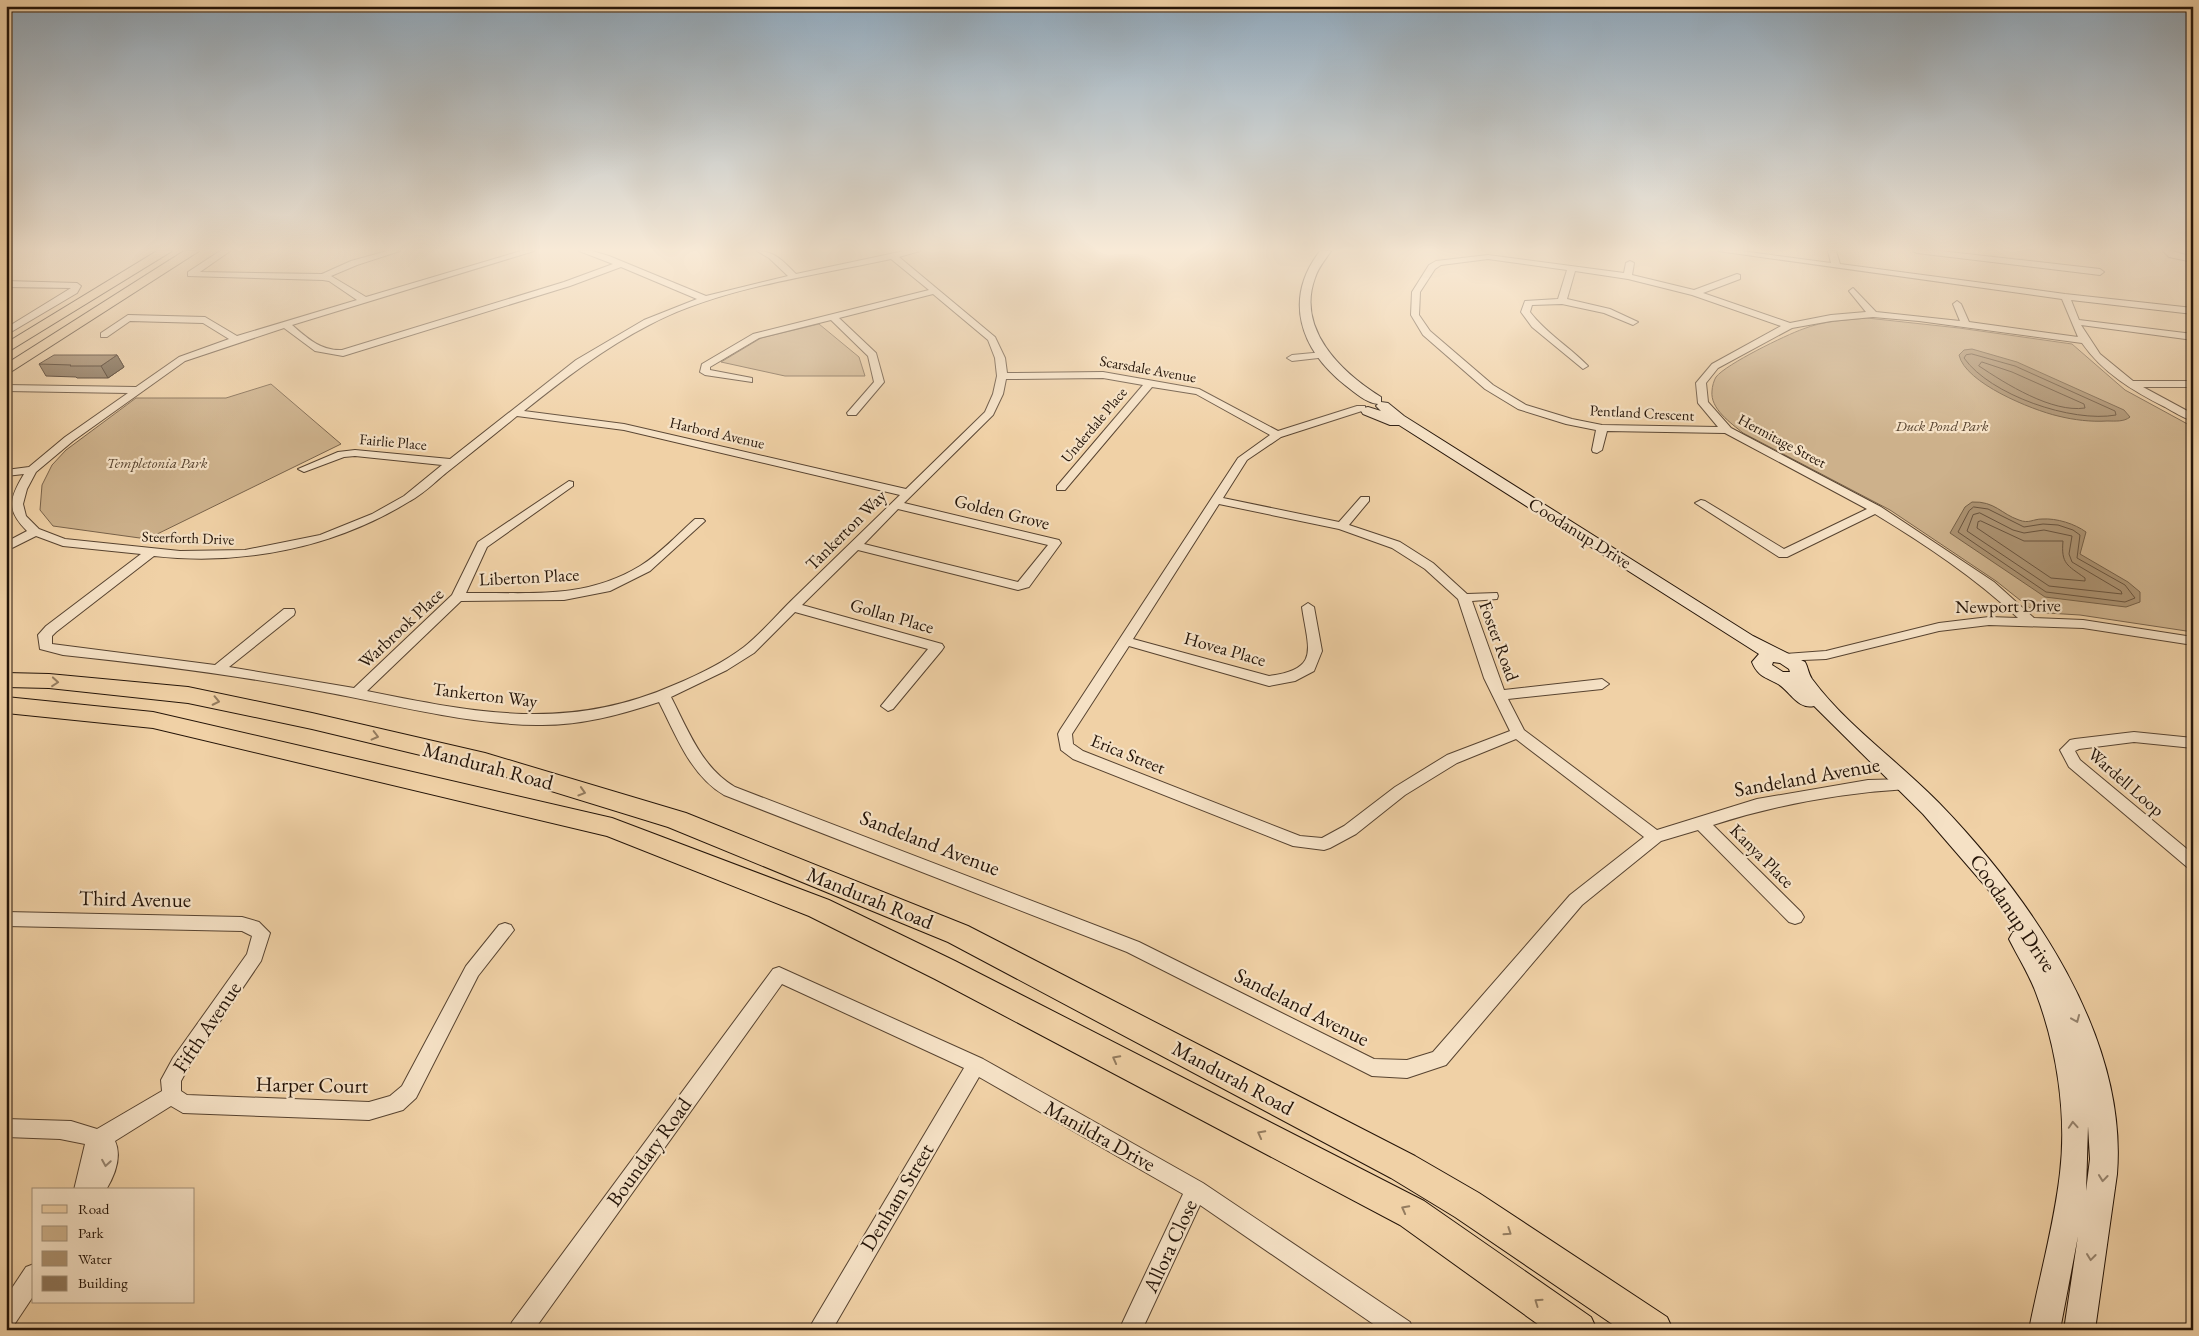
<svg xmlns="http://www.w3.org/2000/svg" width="2199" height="1336" viewBox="0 0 2199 1336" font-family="'EB Garamond',serif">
<rect width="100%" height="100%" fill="#f0d1a6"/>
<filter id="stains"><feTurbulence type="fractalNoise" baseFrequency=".004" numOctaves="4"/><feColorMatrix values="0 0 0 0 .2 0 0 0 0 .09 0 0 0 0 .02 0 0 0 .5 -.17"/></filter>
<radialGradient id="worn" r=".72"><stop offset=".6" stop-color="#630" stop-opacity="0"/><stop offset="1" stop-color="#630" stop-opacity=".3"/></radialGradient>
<g fill="#cdb18b" stroke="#78624a">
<path d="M1867 318 1959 328 2072 344 2125 390 2193 427V632L2080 615 2047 613 2030 608 1996 581 1890 510 1743 433C1731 423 1710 409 1712 391 1712 387 1714 380 1716 377 1726 364 1786 335 1803 329 1823 321 1846 320 1867 318Z"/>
<polygon points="819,324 859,357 865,376 785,376 721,362 761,338"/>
<polygon points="271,384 341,444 147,539 53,526 40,510 42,485 52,465 66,450 136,398 226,398"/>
</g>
<g fill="#ab9170" stroke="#755f46">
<path d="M1972 349 2017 362 2124 410 2130 417C2124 422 2115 421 2107 421 2091 422 2074 420 2058 416 2032 410 1965 383 1959 355L1964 350Z"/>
<path d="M1972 502C1995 501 2001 514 2019 520 2029 524 2033 519 2042 519 2057 518 2075 524 2086 532L2080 554 2128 582 2140 592V602L2126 607 2045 597 1950 533 1965 507Z"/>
</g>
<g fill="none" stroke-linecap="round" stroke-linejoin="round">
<g stroke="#68523c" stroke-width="1">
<path d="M1972 354 2015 366 2115 411 2116 415C2072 423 1990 395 1964 358L1966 355Z"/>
<path d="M1982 362 2012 372 2084 404 2085 408C2052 413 2006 384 1979 366Z"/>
<polygon points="1974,507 1988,509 2024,527 2043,524 2058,525 2073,530 2080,535 2077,558 2125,585 2135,598 2125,602 2046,592 1958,532 1969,511"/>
<polygon points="1980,513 2013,530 2024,533 2044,530 2072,536 2069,554 2072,562 2121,591 2122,594 2049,586 1967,531 1973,515"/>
<path d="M1981 521 2024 541H2063C2061 564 2067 565 2085 578V581L2051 578 1977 528 1978 522Z"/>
</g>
<defs>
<g id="minor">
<path d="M220 251H230L200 272 322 274 351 261 387 251H400L357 265 331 276 366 297 521 251H534L292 325C307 338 321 351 342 350L564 282 613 264 579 251H592L609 256 706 296 788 276 769 258 757 251C775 251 784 262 796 274L904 251H920L899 257 995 337 1005 358 1007 373 1103 372 1199 389 1278 431 1357 406H1365V410L1281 437 1247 460 1223 498 1339 522 1361 497H1369V501L1349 525 1400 542 1433 563 1467 594 1497 593 1498 596 1497 599 1472 601 1504 690 1602 679 1609 684 1602 689 1508 699 1524 730 1657 830 1757 799 1868 780 1907 779 1912 780 1915 784 1912 788 1907 789C1841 793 1775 805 1713 825L1801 912 1804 917 1801 922 1795 924 1789 922 1698 830 1661 841 1582 905 1446 1065 1407 1078 1372 1076 1127 952 724 795C690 775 676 735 659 702 620 715 579 726 537 725 462 724 388 703 314 690 231 674 147 664 63 655L40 649 38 635 46 626 141 554 63 546 36 536 6 551V542L27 531C6 510 9 499 24 474L6 476V470L29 467 65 437 128 393 6 391V385L136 387 179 357 229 339 203 323 130 321 107 337H101V333L128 315 205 317 237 336 357 300 329 281 323 280 188 276V272ZM891 259 929 290 753 334 702 364 700 372 705 375 752 382V378L710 370V367L759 338 831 320 868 356 874 382 847 413 848 415H856L884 382 876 353 839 318 933 294 988 340 995 358 997 376 993 394 985 412 906 489 624 424 524 411C564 379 604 348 649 325 721 287 813 276 891 259ZM621 267 697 299 644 320 576 360 450 459 355 450 338 452 298 469 304 472 344 457 355 456 442 465 404 496 372 514 320 535 245 550 180 551 65 539 39 529 26 516 23 504 27 489 36 472 73 441 185 361 284 328 315 351 343 356 570 286ZM1103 378 1143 385 1057 486V490H1065L1152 387 1196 394 1270 435 1238 458 1060 730 1058 734 1061 750 1073 759 1293 846 1324 850 1330 848 1356 834 1405 795 1457 763 1516 739 1644 837 1570 895 1433 1052 1407 1060 1374 1059 1139 942 735 787C702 768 688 730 671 697L727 670 754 653 795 612 928 649 881 706 888 711 893 709 942 650 944 647 942 644 802 605 858 550 1018 590 1029 587 1061 543 1059 540 904 503 993 415 1003 394 1006 379ZM517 416 624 430 900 495C865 529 830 563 795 597 778 613 762 633 744 647 723 663 698 675 674 685 567 732 477 713 367 691L461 601 564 600 610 591 650 571 705 521 703 519H695C678 534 660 554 640 566 584 600 529 592 466 593L487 547 573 486V482L569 481 478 542 452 595 354 688 229 667 294 615 295 612 294 609H284L215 665 52 644V636L56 632 154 556C242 566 334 548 410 501 423 494 434 483 446 473 470 454 494 435 517 416ZM1219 504 1339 529 1392 548 1425 569 1458 599 1484 678 1510 731 1447 755 1395 787 1344 826 1322 838 1300 836 1083 751 1073 744 1072 734 1129 646 1269 686 1295 681 1314 671 1322 651 1314 607 1308 603 1302 607C1308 649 1321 669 1269 676L1133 639ZM898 509 1048 545 1018 582 864 544Z"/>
<path d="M1718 251H1741L1831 263 1828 251H1836L1840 264 2065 294 2193 308V314L2071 300 2079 320 2193 334V340L2081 325 2100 354 2133 381H2193V387H2143L2193 414V421C2183 418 2174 412 2165 407 2133 391 2103 373 2082 343L1919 321 1873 317 1831 321 1792 328 1718 368 1706 383 1708 402 1731 428 1881 507 1994 582 2034 618 2083 620 2193 637V645L2083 628 1989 625 1939 631 1826 659 1780 661 1778 658 1780 655 1785 654 1826 651 1939 623 1989 617 2018 618C1974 577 1926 545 1875 514L1787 557H1779L1695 503 1701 500 1705 501 1784 549 1867 509 1725 433 1607 431 1602 450 1597 453 1593 452 1592 450 1596 430 1566 424 1518 409 1485 389 1423 335 1411 315 1412 292 1429 265 1436 261 1488 255 1624 273 1626 263 1630 261 1634 263 1632 275 1694 290 1737 274 1740 275V279L1703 293 1790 323 1831 315 1866 312 1849 291 1853 288 1876 312 1960 321 1953 304 1957 301 1961 304 1969 322 2078 337 2062 299ZM1488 259 1567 270 1558 299 1525 301 1521 312 1532 327 1583 369 1588 366 1586 364C1568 346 1545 332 1530 312L1532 305 1562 304 1604 313 1633 325 1638 322 1610 309 1567 299 1575 271 1628 279 1692 295 1781 326 1712 364 1696 383 1698 403 1718 427 1602 425 1572 419 1526 405 1493 385 1430 331 1419 315 1420 292 1435 269 1441 265Z"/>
<polygon points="1913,251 1940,251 2100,269 2104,272 2100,275 1917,253"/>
<polygon points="2163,251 2172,251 2193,257 2193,262 2169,257"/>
<polygon points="6,281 77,283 81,286 77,293 6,335 6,328 71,288 6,287"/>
<polygon points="1324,352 1329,355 1327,357 1292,361 1287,358 1292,355"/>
<polygon points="2134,732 2193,738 2193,748 2134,742 2079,749 2075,751 2080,760 2193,854 2193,869 2187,867 2069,767 2060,750 2070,740 2075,739"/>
<path d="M6 912 242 917 259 922 270 933 261 961 187 1070 181 1081V1091L187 1095 369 1102 390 1096 402 1086 466 966 499 925 505 923 511 925 514 930 478 976 416 1098 403 1110 369 1120 183 1113 171 1106 115 1141C122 1156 115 1175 106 1190H74L85 1144 60 1139 6 1137V1119L71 1121 97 1129 162 1091 161 1080 173 1058 247 954 252 936 242 931 6 926Z"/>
<polygon points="779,967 983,1059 1203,1183 1410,1322 1413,1330 1382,1330 1200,1205 1142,1330 1119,1330 1183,1194 979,1077 832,1330 808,1330 964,1068 782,984 534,1330 509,1330 512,1322 773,969"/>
<polygon points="34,1264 34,1295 14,1325 6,1328 6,1297 26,1267"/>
</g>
<path id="secondary" d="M1320 251H1331C1325 260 1318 268 1315 278 1296 329 1341 372 1381 397V402L1388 403 1404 416 1753 636 1805 662C1808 667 1808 673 1812 679 1845 724 1899 762 1939 803 2030 897 2128 1036 2117 1174L2095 1330H2064L2078 1236 2060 1330H2029C2039 1278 2054 1226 2060 1173 2067 1115 2057 1048 2036 993 2029 974 2018 957 2009 939L2013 932 2017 931 1987 888 1923 814 1814 706C1798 710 1790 691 1778 684 1766 677 1758 677 1752 662L1759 654 1399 425H1390L1363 414 1361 411 1363 408 1368 407 1381 411 1376 406 1378 404C1366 403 1354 392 1345 385 1300 349 1283 299 1320 251ZM1773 662 1780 663 1789 669 1790 672H1783L1772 665ZM2088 1126 2090 1159 2086 1191Z"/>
<g id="primary">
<polygon points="157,251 172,251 6,353 6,343"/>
<polygon points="184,251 199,251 6,375 6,364"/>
</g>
<g id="trunk">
<polygon points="6,673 49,674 188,687 312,713 485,753 686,813 968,926 1415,1156 1479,1193 1667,1317 1673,1330 1621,1330 1455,1217 1391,1178 948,942 668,827 483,770 312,729 188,703 49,688 6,687"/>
<polygon points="6,697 153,712 612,818 829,900 955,961 1424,1201 1591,1317 1597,1330 1546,1330 1400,1225 935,979 809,916 607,836 153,728 6,713"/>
</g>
</defs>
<use href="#minor" stroke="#574330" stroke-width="2"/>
<use href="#secondary" stroke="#241408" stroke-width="2"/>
<use href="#primary" stroke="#241408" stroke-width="2"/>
<use href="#trunk" stroke="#241408" stroke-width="2"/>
<use href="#minor" fill="#f5e1c5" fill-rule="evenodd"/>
<use href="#secondary" fill="#f5e1c5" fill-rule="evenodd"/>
<use href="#primary" fill="#f0d1a6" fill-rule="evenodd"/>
<use href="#trunk" fill="#f0d1a6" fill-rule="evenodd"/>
</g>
<polygon fill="#7a654d" stroke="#241408" points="117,355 124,367 108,378 77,378 76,377 46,376 39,364"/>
<polygon fill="#63533f" stroke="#241408" points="117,355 124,367 108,378 101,366"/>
<polygon fill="#8e765a" stroke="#241408" points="54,355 117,355 101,366 70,366 71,365 39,364"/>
<defs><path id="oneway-chevron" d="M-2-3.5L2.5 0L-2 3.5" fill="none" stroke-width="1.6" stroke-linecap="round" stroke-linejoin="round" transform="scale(1.25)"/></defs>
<g stroke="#947c5f">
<use href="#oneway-chevron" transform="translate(55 682) rotate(5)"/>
<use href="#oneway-chevron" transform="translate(216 701) rotate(12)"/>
<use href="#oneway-chevron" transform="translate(375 736) rotate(14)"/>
<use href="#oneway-chevron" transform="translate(582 792) rotate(17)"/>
<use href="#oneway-chevron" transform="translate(1116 1059) rotate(-152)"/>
<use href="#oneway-chevron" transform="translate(1261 1134) rotate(-152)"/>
<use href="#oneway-chevron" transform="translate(1405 1209) rotate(-152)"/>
<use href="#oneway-chevron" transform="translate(1508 1232) rotate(34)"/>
<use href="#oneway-chevron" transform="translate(1538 1302) rotate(-145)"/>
</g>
<g stroke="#978570">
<use href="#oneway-chevron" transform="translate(2076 1019) rotate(67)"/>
<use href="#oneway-chevron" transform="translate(2073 1125) rotate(-94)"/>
<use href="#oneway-chevron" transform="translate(106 1163) rotate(99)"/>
<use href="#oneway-chevron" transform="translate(2103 1178) rotate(96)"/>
<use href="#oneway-chevron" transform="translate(2091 1257) rotate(97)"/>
</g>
<linearGradient id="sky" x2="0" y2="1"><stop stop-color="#8fa6b8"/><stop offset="0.57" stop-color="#f8ead7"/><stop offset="1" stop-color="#f8ead7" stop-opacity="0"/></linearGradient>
<rect width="2199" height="438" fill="url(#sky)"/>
<g text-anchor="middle" stroke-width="4.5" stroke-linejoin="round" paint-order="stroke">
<g font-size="15" fill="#241408" stroke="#f5e1c5">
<text transform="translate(1148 369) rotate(10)" y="5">Scarsdale Avenue</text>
<text transform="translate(1642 413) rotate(3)" y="5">Pentland Crescent</text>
<text transform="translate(1094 425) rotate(-50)" y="5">Underdale Place</text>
<text transform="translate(717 433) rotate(13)" y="5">Harbord Avenue</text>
<text transform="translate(1782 441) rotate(28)" y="5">Hermitage Street</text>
<text transform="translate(393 442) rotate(5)" y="5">Fairlie Place</text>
<text transform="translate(188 538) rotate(2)" y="5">Steerforth Drive</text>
</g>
<g font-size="15" font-style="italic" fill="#57432f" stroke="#f5e1c5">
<text x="1942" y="431">Duck Pond Park</text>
<text x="157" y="468">Templetonia Park</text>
</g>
<g font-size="18" fill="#241408" stroke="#f5e1c5">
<text transform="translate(1002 512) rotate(14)" y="6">Golden Grove</text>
<text transform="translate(846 530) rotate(-45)" y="6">Tankerton Way</text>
<text transform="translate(1580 533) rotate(32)" y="6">Coodanup Drive</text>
<text transform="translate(529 577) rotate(-3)" y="6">Liberton Place</text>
<text transform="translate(2008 606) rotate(-1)" y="6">Newport Drive</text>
<text transform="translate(892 616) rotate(16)" y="6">Gollan Place</text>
<text transform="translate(401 628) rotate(-43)" y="6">Warbrook Place</text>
<text transform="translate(1499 641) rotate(70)" y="6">Foster Road</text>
<text transform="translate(1225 649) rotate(16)" y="6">Hovea Place</text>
<text transform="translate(485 695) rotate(7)" y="6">Tankerton Way</text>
<text transform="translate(1128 754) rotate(22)" y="6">Erica Street</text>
<text transform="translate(2126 782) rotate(41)" y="6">Wardell Loop</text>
<text transform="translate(1762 856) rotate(45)" y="6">Kanya Place</text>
</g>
<g font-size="21" fill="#241408" stroke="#f5e1c5">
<text transform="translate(488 766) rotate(15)" y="7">Mandurah Road</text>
<text transform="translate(1807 777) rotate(-10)" y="7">Sandeland Avenue</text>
<text transform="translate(930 843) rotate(21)" y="7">Sandeland Avenue</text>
<text transform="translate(870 898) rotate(22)" y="7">Mandurah Road</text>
<text transform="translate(135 899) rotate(1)" y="7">Third Avenue</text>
<text transform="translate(2013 913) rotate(56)" y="7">Coodanup Drive</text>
<text transform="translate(1302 1007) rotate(27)" y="7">Sandeland Avenue</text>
<text transform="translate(207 1027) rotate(-56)" y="7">Fifth Avenue</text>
<text transform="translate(1233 1078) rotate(28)" y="7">Mandurah Road</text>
<text transform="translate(312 1085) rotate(1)" y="7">Harper Court</text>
<text transform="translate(1100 1136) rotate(29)" y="7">Manildra Drive</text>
<text transform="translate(649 1152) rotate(-54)" y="7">Boundary Road</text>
<text transform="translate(897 1197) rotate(-59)" y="7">Denham Street</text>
<text transform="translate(1170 1246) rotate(-65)" y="7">Allora Close</text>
</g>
</g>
<rect width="2199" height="1336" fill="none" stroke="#f0d1a6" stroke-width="25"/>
<rect x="8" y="8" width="2184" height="1321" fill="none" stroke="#241408" stroke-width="2.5"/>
<rect x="12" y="12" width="2174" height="1311" fill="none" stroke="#241408"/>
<rect x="32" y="1188" width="162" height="115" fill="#f5e1c5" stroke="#a18f79"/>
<rect x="42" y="1205" width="25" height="8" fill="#f0d1a6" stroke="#a18f79"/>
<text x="78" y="1214" font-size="15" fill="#241408">Road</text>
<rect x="42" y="1226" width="25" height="15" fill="#cdb18b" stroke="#a18f79"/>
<text x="78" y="1238" font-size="15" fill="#241408">Park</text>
<rect x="42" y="1251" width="25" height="15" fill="#ab9170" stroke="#a18f79"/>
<text x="78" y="1264" font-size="15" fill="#241408">Water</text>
<rect x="42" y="1276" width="25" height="15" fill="#8e765a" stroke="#a18f79"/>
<text x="78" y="1288" font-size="15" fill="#241408">Building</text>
<rect width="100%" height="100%" filter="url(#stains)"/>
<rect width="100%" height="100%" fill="url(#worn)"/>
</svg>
